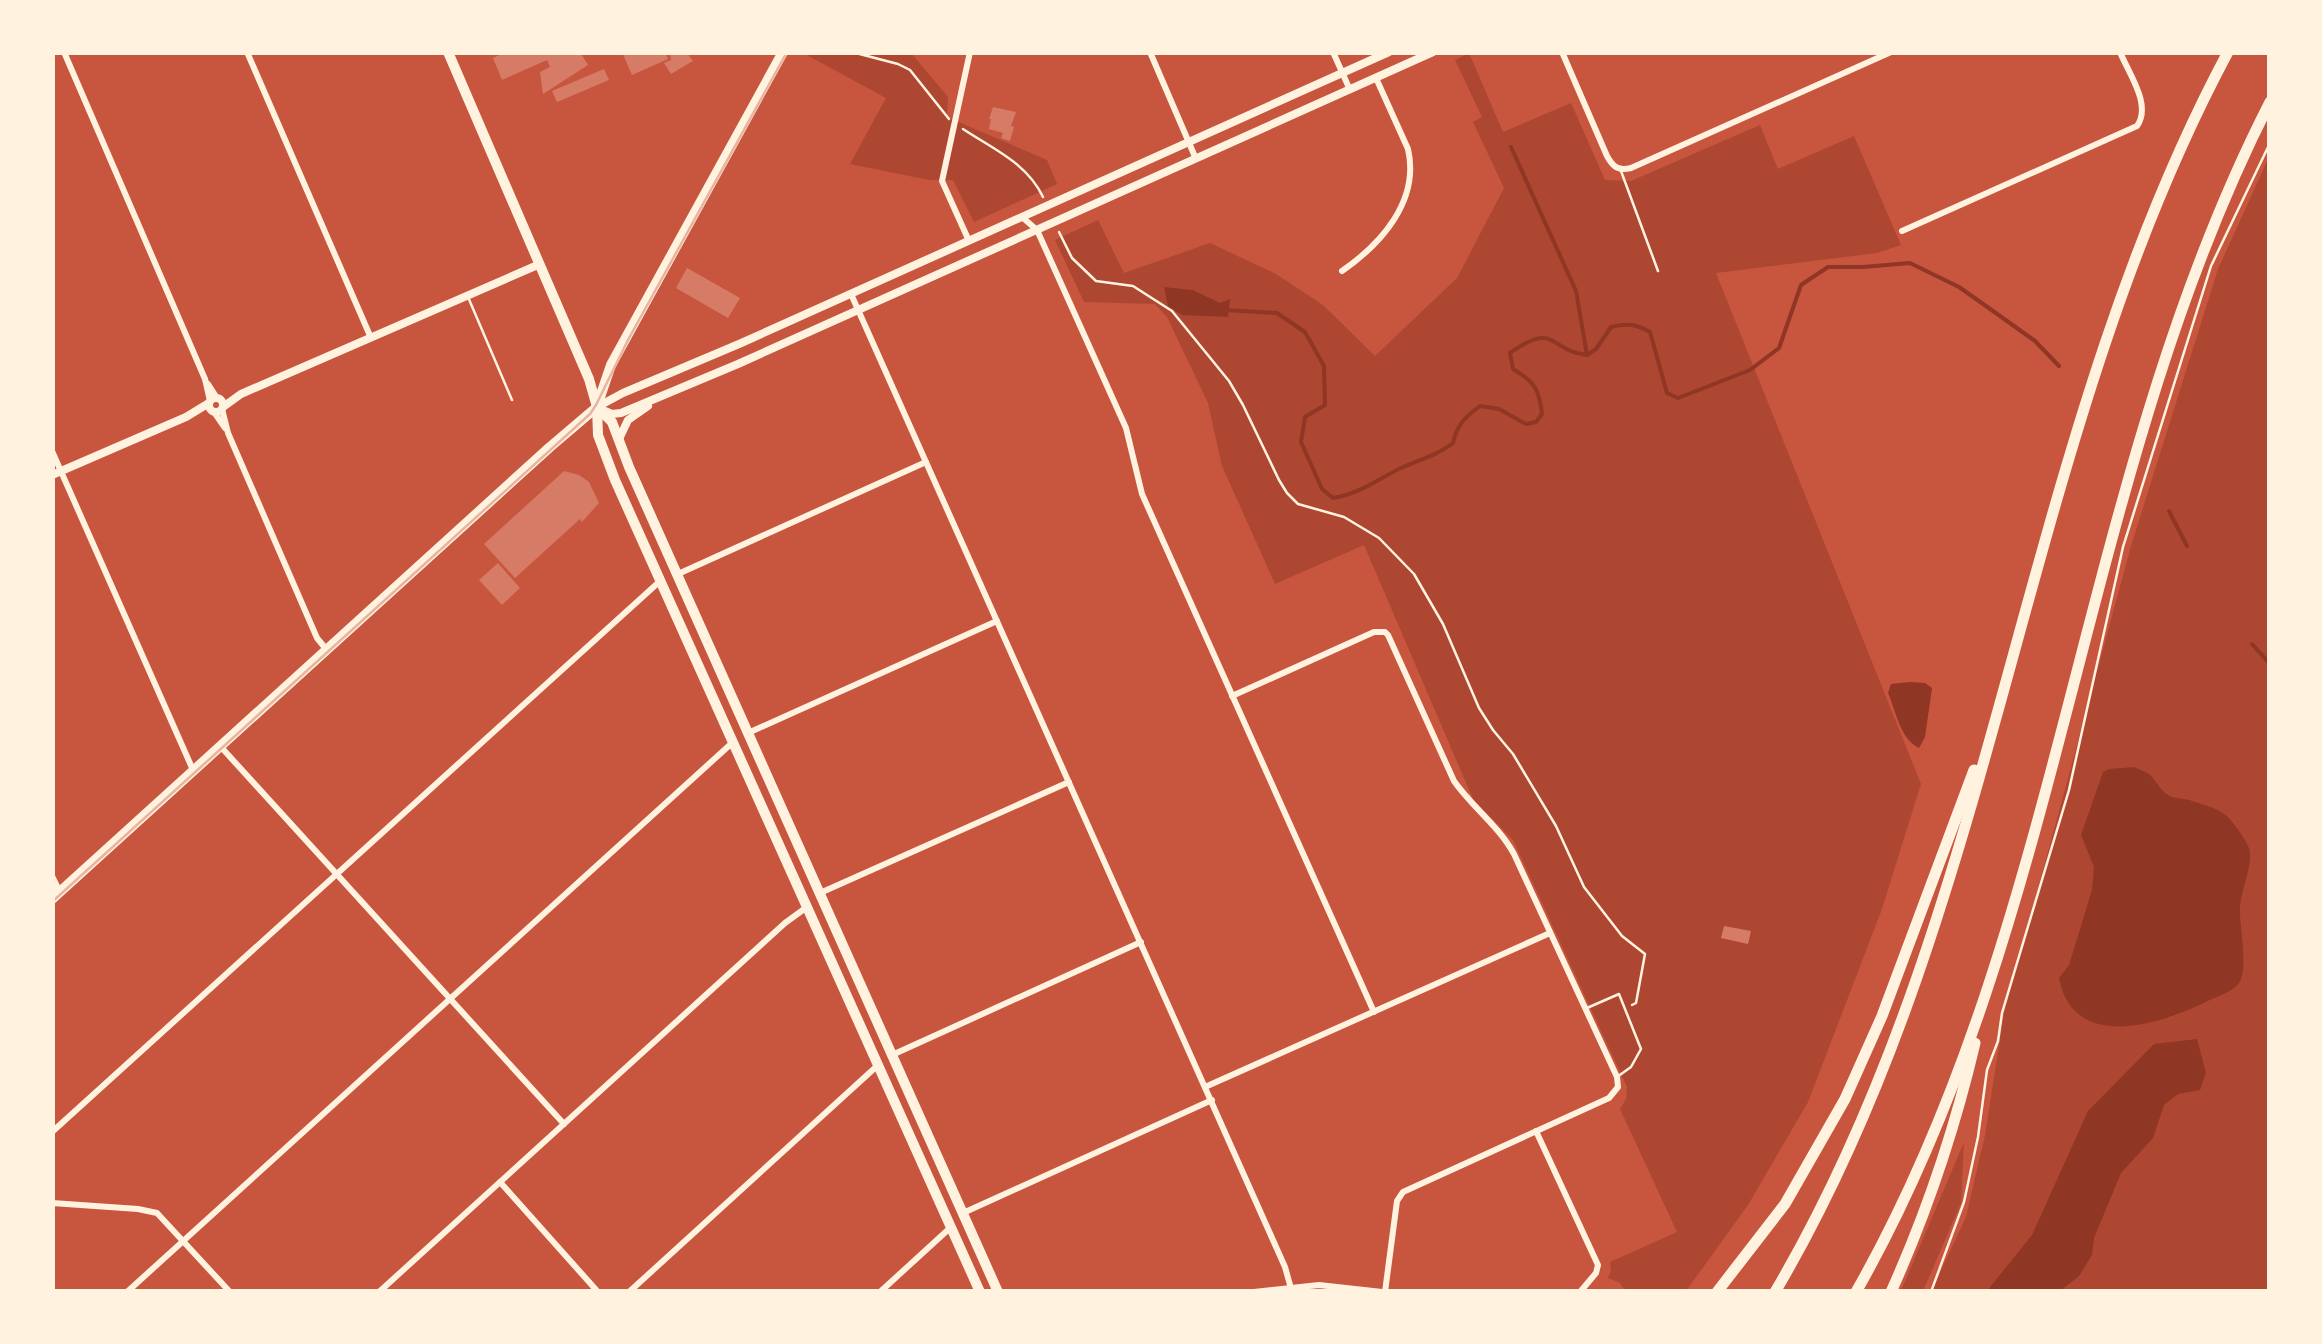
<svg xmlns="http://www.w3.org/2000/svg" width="2322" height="1344" viewBox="0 0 2322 1344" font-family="'Roboto Condensed',sans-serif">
<rect width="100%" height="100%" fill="#c8553d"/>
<g fill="#ae4732">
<polygon points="803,53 911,53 948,97 947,117 1047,160 1057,184 974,222 953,180 929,180 850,164 886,98"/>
<polygon points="1469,53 1503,132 1571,103 1605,180 1631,181 1760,125 1778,169 1854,136 1901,245 1877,253 1716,273 1921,784 1882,909 1808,1102 1748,1205 1686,1291 1625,1291 1620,1283 1608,1278 1611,1271 1610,1262 1677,1232 1620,1109 1626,1099 1627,1087 1513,840 1473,799 1364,545 1275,584 1222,466 1208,403 1167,317 1155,304 1084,302 1055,240 1098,220 1124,273 1210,243 1276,274 1323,305 1375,356 1457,278 1504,188 1473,122 1482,117 1455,60"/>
<polygon points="2269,157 2269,1291 1931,1292 1966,1217 1985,1135 2004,1014 2131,546 2218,269"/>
<polygon points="1964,1142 1961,1203 1923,1291 1901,1291"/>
</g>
<g fill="#8f3625">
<polygon points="1164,287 1193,290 1220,303 1230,299 1228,317 1182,315 1168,306"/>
<path d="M1910 682 1925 683 1932 688 1925 737 1919 748C1900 739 1896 711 1888 693L1891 684Z"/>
<path d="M2135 767C2139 770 2145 771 2149 774 2157 781 2160 791 2170 796 2177 799 2185 798 2192 801 2219 810 2225 809 2241 834 2245 840 2250 847 2250 854 2251 870 2241 890 2240 907 2239 927 2249 967 2239 983 2233 992 2215 997 2206 1002 2158 1025 2073 1052 2059 978L2069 965 2092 890 2094 867 2081 835 2103 772 2109 769Z"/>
<polygon points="2197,1039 2206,1073 2200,1090 2178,1094 2164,1105 2153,1138 2121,1173 2094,1238 2092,1255 2079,1276 2060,1291 1987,1291 2032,1235 2088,1111 2154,1044"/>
</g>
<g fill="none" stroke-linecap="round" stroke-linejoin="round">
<g stroke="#8f3625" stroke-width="4">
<polyline points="1511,147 1576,291 1587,355"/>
<path d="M1224 310 1277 313 1305 332 1324 366 1325 405 1305 417 1301 442 1322 489 1333 498C1359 494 1378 479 1401 468 1419 460 1438 455 1453 443 1457 425 1465 417 1480 406L1499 409 1526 424 1536 422 1542 414C1539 389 1535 382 1513 369L1510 353C1557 320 1548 351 1587 355L1596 349 1611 327C1627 323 1636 324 1650 332L1667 393 1678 398 1750 370 1779 348 1801 285 1828 267H1863L1910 263 1959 287 1993 311 2035 341 2059 366"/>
<polyline points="2169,511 2187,546"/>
<polyline points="2252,644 2270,664"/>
</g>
</g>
<g fill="#d67c66">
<polygon points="506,52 580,52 588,65 543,94 540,72 550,67 547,60 502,80 493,58"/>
<polygon points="622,52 665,52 668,59 632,75"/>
<polygon points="670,52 686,52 693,61 671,74 664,63 671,60"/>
<polygon points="604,69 609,80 557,102 552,91"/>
<polygon points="993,107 1016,112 1011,126 1014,127 1010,141 1001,138 1003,133 989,129 991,119 989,119"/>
<polygon points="687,268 740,298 728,318 676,288"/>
<polygon points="564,471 579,475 589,482 599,503 582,522 580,519 515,578 484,544"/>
<polygon points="498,563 520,588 502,605 479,580"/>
<polygon points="1724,926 1751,931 1748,944 1721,938"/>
</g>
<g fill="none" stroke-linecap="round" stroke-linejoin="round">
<g stroke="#fff3e0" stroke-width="2.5">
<polyline points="852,52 898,64 910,70 949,119"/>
<path d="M963 129C993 149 1027 163 1043 197"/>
<polyline points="1059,232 1072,258 1096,281 1133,286 1172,311 1229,381 1243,405 1279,480 1287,493 1298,504 1344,517 1379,538 1414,574 1443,624 1479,708 1493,730 1513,754 1556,826 1584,887 1622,936 1645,954 1636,1003 1632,1005"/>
<polyline points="1931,1292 1964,1202 1978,1137 1987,1070 1998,1041 2002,1013 2069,790 2123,547 2211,266 2270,143"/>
</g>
<g stroke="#fff3e0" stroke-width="2.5">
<polyline points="1621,171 1658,271"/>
<polyline points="468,297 512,400"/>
<polyline points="1587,1008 1619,994 1641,1049 1631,1067 1617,1077"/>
</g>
<g stroke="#fff3e0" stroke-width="6">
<polyline points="64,52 205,379 210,401"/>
<polyline points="247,52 371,338"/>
<polyline points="1150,52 1196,159"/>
<polyline points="1333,52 1350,90"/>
<path d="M1562 52 1607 156C1613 167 1618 171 1631 168L1891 52"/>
<polyline points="1022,217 1037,230 1126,428 1142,494 1374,1012"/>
<path d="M1902 231 2137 126C2152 105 2129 74 2120 52"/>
<polyline points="969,241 942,181 970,52"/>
<path d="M1342 271C1381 244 1420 201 1408 149L1376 78"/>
<polyline points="851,294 1285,1267 1292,1292"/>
<polyline points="208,384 217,398"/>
<polyline points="222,409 228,433 317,638 326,649"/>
<polyline points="214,412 225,428"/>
<polyline points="52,451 193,770"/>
<polyline points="678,574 926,462"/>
<path d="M1232 696 1374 632H1385L1388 635 1454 781C1472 807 1499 826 1514 854L1617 1077 1618 1087 1609 1098 1403 1192 1397 1201 1385 1292"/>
<polyline points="748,733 997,621"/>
<polyline points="221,747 564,1124"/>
<polyline points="52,876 60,892"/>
<polyline points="820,893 1069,782"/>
<polyline points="892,1055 1141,942"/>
<polyline points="1205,1087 1550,933"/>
<polyline points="1536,1131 1598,1265 1596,1273 1580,1292"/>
<polyline points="52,1132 659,582"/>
<polyline points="500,1182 598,1292"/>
<polyline points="52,1203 138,1209 157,1213 230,1292"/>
<polyline points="963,1213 1212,1100"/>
<polyline points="127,1292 732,743"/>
<polyline points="379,1292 785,923 807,907"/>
<polyline points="629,1292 877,1066"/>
<polyline points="880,1292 950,1228"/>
<polyline points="1254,1292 1319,1285 1382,1292"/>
</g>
<g stroke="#fff3e0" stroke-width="8">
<circle cx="216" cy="405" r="7"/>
<polyline points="223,407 241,394 540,264"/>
<polyline points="597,407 623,393 739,344 1389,52"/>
<polyline points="605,411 612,414 621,413 738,364 1433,52"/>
<polyline points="619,439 628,420 648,406"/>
<polyline points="52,475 186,417 209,403"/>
</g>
<g stroke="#fff3e0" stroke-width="10">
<polyline points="448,52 589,379 597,407 598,435 615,480 980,1292"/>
<polyline points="597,406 611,365 783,52"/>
<polyline points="597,407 612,422 629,467 998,1292"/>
<polyline points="52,899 550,447 597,407"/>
</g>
<g stroke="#fff3e0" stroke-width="11">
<polyline points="1717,1292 1785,1204 1845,1099 1882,1016 1974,770"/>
<path d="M1775 1292C2002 908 2018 444 2228 52"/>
<path d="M1856 1292C2067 922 2077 479 2270 102"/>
<path d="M1891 1292C1927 1212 1955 1128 1975 1043"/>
</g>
<polyline stroke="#e9b49f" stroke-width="2.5" points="52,902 590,414 596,405 628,340 787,52"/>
</g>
<rect width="2322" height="1344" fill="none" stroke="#fff3e0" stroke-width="110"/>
</svg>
